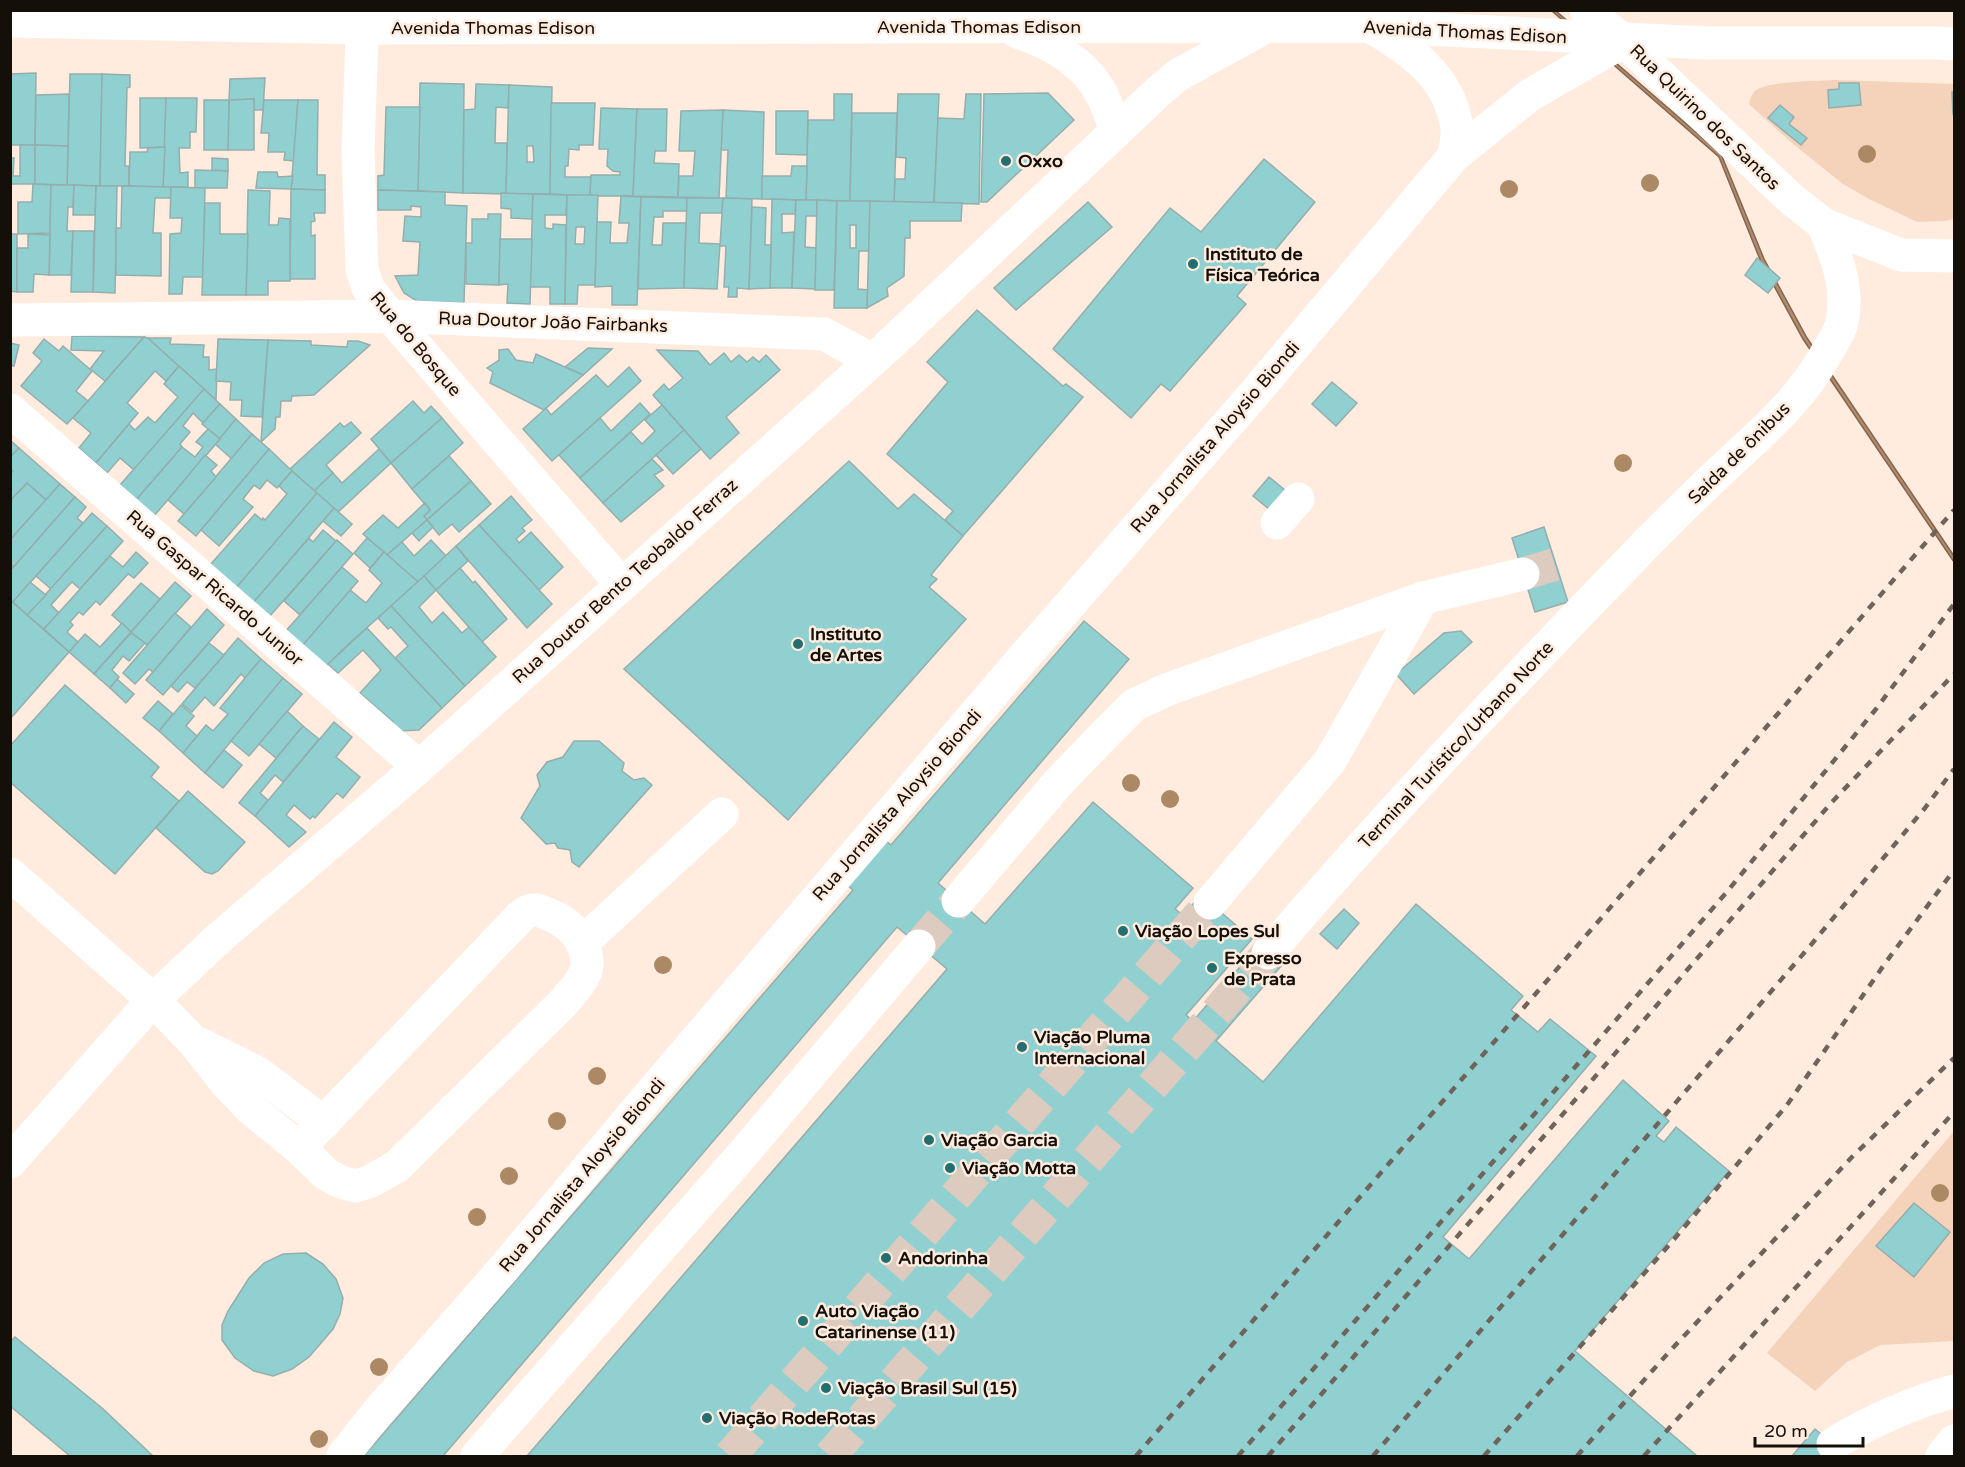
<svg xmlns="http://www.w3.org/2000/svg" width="1965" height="1467" viewBox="0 0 1965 1467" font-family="'Varela Round',sans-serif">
<rect width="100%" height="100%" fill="#ffecde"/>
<g fill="#f4d3ba">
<path d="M1836 80 1954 84V219L1944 221 1917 222 1869 199 1843 184 1793 144 1749 104C1750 100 1751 95 1755 91 1767 81 1819 81 1836 80Z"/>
<polygon points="1954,1131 1954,1341 1880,1345 1847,1362 1815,1391 1767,1353"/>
</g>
<polygon fill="#b28b6d" stroke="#83664f" stroke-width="1.5" points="1552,11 1556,11 1721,154 1764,259 1807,338 1954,556 1954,562 1803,339 1761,262 1719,157"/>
<g fill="#91d0d0" stroke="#94adad" stroke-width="1.5" fill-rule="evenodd">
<polygon points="36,73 35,145 10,145 10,74"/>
<polygon points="70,74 102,74 100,186 67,185"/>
<polygon points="102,74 130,75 130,87 127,88 125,166 129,166 129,186 100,186"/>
<polygon points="265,78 263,110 254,110 254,99 229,100 230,79"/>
<polygon points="420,83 464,84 463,193 418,191"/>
<polygon points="1839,83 1859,83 1861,105 1829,108 1828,90 1839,89"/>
<polygon points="476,84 509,85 508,108 496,107 495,143 507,143 506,194 463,193 464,110 475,109"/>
<path d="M509 85 552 87 550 194H506ZM527 146H533L534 162H527Z"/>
<polygon points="1952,92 1954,92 1954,114 1953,114"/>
<polygon points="1048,93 1074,120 987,202 981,202 984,94"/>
<polygon points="69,94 68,146 35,145 36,95"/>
<polygon points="834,94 852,94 850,201 806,200 808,120 834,120"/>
<polygon points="898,94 939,94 934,203 894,202 895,179 905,179 906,158 896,157"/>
<polygon points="966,94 981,94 979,204 934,203 938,118 964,119"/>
<polygon points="140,98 166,98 165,147 140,148"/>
<polygon points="166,98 197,98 196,132 190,132 190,148 179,148 180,173 188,172 188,187 163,187"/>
<polygon points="254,99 254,150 228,150 229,100"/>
<polygon points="204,100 229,100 228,150 204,150"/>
<polygon points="264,100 298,100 294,161 284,160 285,152 268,152 269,133 261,133"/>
<polygon points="298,100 318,100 317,175 325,175 325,190 291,189"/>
<polygon points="551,103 595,103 593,145 579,145 579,150 569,149 568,166 565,166 565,177 591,177 590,196 550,194"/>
<polygon points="1780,105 1794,117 1789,124 1807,138 1801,145 1768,118"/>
<polygon points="386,107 420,107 418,191 378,190 378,176 384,175"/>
<polygon points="601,108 637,109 633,196 590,196 591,175 620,175 620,172 613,171 607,166 608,149 599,149"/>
<polygon points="637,109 667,109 666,151 655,151 654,163 679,164 678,197 633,196"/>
<polygon points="723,110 764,112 762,199 726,198 728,150 721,150"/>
<polygon points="723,110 719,198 678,197 679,176 693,176 695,151 679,151 681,111"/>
<polygon points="776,111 808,111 807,155 776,154"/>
<polygon points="852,113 897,113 894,202 850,201"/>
<polygon points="20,145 35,145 35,184 10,184 10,158 14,158 13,176 20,176"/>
<polygon points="35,145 68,146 67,185 35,184"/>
<polygon points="165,147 163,187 129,186 130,152 147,152 148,148"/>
<polygon points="212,158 228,159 228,171 212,170"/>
<polygon points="1264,159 1315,202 1237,296 1246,304 1170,391 1161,384 1131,418 1053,349 1170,208 1201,232"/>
<polygon points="792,166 807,166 806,200 762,199 762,176 791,176"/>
<polygon points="195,170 228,171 227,188 195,188"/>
<polygon points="258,172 277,172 278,177 293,176 291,189 256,188"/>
<polygon points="33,184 51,185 50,233 18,234 18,202 32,202"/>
<polygon points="51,185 74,185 73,207 68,207 67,231 73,231 71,275 49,275"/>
<polygon points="74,185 96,186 95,215 73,215"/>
<polygon points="96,186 117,186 115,293 93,292"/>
<polygon points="122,186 171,187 171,198 155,198 153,233 161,233 161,276 116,275 116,228 121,228"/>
<polygon points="171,187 205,188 203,277 183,277 182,294 169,294 170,234 181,233 182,218 170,218"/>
<polygon points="291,189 325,190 325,213 314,213 315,221 311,222 311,236 315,235 315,279 290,279"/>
<polygon points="248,190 270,191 269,225 278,225 279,218 290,219 290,281 268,281 268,295 246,295"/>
<polygon points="378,190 445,192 445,205 467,206 464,303 417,301 404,293 395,276 418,275 420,242 403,241 405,216 421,217 421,207 411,206 411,210 378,210"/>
<polygon points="501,193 533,194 532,219 511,218 511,209 501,208"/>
<polygon points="533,194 567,195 566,215 545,215 545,228 553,229 553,224 566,225 565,304 550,304 550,287 530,287"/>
<path d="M567 195H598L595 285H578L577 304H565ZM576 227H585L584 244H575Z"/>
<polygon points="621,196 641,197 637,305 612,305 612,286 595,287 597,222 611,222 610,243 627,243 629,223 619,223"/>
<polygon points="641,197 687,198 687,211 663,211 663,217 654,217 652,245 662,245 663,223 686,223 684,288 638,289"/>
<polygon points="687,198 723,198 722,213 700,213 699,243 720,244 717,289 684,288"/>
<polygon points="723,198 752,199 749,289 737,288 737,297 728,297 729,287 724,287 726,246 720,246"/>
<polygon points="772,199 796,200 795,214 782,214 782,233 794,232 792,288 770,288"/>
<polygon points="796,200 817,200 817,216 806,216 805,247 817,248 815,289 792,288"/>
<polygon points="817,200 837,201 834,290 815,290"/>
<path d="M837 201H870L869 251H859L858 289 868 290 867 308H834ZM850 225H856V248H850Z"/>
<polygon points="870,201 962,203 961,221 910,221 910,238 905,238 904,276 887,288 888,296 867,308"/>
<polygon points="1088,202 1112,227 1016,310 994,288"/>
<polygon points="205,203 220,203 220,234 248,234 246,295 202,295"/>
<polygon points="752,207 766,208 765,245 771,245 770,288 749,289"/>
<polygon points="488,214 501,214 499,285 466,284 466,243 472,243 472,219 488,219"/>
<polygon points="73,231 94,231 93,292 71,292"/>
<polygon points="10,234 17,234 17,292 10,291"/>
<polygon points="28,234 50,235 49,275 34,274 33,292 17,292 17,248 28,248"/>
<polygon points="500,239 532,239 530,304 507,303 508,284 499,285"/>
<polygon points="1757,258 1780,278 1768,293 1745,275"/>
<polygon points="977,310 1063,386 1066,384 1083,397 963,536 945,520 953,511 887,454 948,382 927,362"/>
<polygon points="72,336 144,337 105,381 90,369 104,351 71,350"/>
<polygon points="144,337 148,338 179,366 166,381 155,371 127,403 138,413 96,463 79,448 91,433 73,418"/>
<polygon points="148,338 171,338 170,344 204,345 203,357 209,357 209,370 217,369 216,400"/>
<polygon points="44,339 59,351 63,346 92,371 76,391 88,401 67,424 21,386 42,361 33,353"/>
<polygon points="218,339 268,340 262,417 241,416 242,400 230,400 231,382 216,381"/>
<polygon points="268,340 311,341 311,345 347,347 348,341 358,341 370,345 314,395 292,396 291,401 281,401 280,417 276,417 275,429 261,442"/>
<polygon points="10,343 19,345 14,366 10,365"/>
<polygon points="588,348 612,349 583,375 565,367"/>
<polygon points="508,349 516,360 533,363 536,354 583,375 544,410 490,383 493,372 487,368 499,360 499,350"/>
<polygon points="657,350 698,351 710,365 724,353 731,362 739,355 747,362 753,357 759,362 766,355 780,370 726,417 739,433 710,459 653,395 664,384 669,390 683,378"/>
<polygon points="179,366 204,389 134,470 120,458 107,473 96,463 129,424 135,430 148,417 155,423 178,397 164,384"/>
<polygon points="629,367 641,381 552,461 523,429 546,408 551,415 596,375 608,387"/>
<polygon points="1332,382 1357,403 1336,426 1312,404"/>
<polygon points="204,389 220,404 203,423 193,413 183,426 190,432 180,444 182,447 136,500 120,485"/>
<polygon points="413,401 424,413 431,406 442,418 391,463 371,439"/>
<polygon points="640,403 650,414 580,478 559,455 600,418 611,431"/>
<polygon points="220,404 236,419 220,439 202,424"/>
<polygon points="662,405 684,430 603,503 580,478 631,432 642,444 655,431 645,420"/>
<polygon points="442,418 463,443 412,489 391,463"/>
<polygon points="236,419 252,434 232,459 215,444"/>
<polygon points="351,422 361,433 326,465 333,473 314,491 290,469 340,423 344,427"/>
<polygon points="208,429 220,439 154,516 136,500 182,447 195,457 203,447 196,442"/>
<polygon points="684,430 701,449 673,474 656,455"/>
<polygon points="252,434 269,449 196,536 178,521"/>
<polygon points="10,440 19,448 11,458 10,457"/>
<polygon points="19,448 60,484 46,500 27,483 10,501 10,474 13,471 10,469 10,457"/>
<polygon points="269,449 292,471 277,488 267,480 260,489 254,485 243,499 253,507 219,546 201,530"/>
<polygon points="379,449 391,463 338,512 314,491 333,473 342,483"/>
<polygon points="205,455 217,465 211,471 216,477 184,514 168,500"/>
<polygon points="449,456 471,481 427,520 424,516 430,510 412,489"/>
<polygon points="652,459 663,470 654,475 664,486 621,522 603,503"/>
<polygon points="849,461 898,509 914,494 963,536 931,575 937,579 929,587 966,619 788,820 624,669"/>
<polygon points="292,471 317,493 236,588 210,565 255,514 262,520 263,518 265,520 287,494 279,486"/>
<polygon points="1269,477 1291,495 1275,514 1253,496"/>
<polygon points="471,481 491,504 459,532 452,524 439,535 427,520"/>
<polygon points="27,483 46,500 10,540 10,501"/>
<polygon points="60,484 75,497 14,567 10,564 10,540"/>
<polygon points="317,493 334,508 253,603 236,588"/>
<polygon points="511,496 532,520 522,528 525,531 516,539 519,543 531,532 563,567 539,590 479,525"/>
<polygon points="75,497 86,507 77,518 83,523 13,602 10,600 10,571"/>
<polygon points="425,503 430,510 424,516 427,520 387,555 363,534 383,515 398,528"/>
<polygon points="334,508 352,524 341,536 323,521"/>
<polygon points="92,513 107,526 51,589 36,576"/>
<polygon points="427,520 433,527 419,541 412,533"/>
<polygon points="479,525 552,604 527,628 456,546"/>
<polygon points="107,526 123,541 80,589 72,582 69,585 51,605 59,613 44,629 27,615"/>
<polygon points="1544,527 1568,602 1535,612 1512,538"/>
<polygon points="323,530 336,541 269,617 253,603 309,538 313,542"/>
<polygon points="367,538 384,552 370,568 354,553"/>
<polygon points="337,540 353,554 300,615 284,601"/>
<polygon points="431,540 446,556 418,582 387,555 402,542 414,556"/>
<polygon points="456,546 468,561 436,590 424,576"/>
<polygon points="136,552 148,563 134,578 128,574 100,605 96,601 83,615 79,612 70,622 73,625 67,632 78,642 69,652 44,629 110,556 123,567"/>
<polygon points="384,552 418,582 342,650 326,667 302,646 350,590 366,603 382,583 369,570"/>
<polygon points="342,567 358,581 302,646 285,632"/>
<polygon points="460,568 473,583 475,581 507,619 482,642 436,590"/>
<polygon points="424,576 436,590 419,607 432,623 443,612 462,633 469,627 496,657 465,686 391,606"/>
<polygon points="30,582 46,595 27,615 13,602"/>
<polygon points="175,582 191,596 147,645 131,632"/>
<polygon points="141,583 160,599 131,632 112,615"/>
<polygon points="10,600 69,652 10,719"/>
<polygon points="391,606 465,686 442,708 395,658 408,646 391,627 388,629 378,618"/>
<polygon points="207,609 224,625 163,695 146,680"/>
<polygon points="175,613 191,627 153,672 149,669 135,684 123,673"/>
<polygon points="1084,621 1129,659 938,883 985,924 1093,802 1193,888 1175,909 1183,915 1201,895 1252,939 1186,1015 1193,1021 1258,946 1282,965 1216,1041 1263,1082 1416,904 1523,996 1511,1010 1538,1032 1550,1019 1596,1056 1443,1237 1469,1259 1623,1080 1669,1121 1656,1136 1664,1142 1676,1127 1729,1171 1575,1351 1697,1456 527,1456 947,969 897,927 443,1456 364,1456 853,890 839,879 878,834 891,845"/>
<polygon points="122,623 131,632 94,674 69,652 85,634 100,647"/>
<polygon points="367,628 442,708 419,730 399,731 391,725 393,722 360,693 381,670 363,650 338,673 328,664"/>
<polygon points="1461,631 1472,642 1414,694 1396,674 1444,633"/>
<polygon points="131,633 145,643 129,661 123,656 112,670 119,677 110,688 94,674"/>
<polygon points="238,638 261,659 245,678 241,674 214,706 205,697 192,712 182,704"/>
<polygon points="209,643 224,655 195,688 187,682 178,692 171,686"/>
<polygon points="261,659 283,678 205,773 183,753 206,725 213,731 228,714 220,708"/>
<polygon points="283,678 302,694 249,756 231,741"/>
<polygon points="117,679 134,694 126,703 110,688"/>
<polygon points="65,685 159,767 151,777 179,801 115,874 10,782 10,746"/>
<polygon points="158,701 173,714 159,731 143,718"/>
<polygon points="181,705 194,716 186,726 197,736 183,753 159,731"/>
<polygon points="287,711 303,726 276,758 259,744"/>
<polygon points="334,722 352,737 336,757 360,777 343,798 337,793 315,818 313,816 310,819 294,805 286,815 306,832 289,847 255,816"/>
<polygon points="303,726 319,739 283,782 275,775 260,793 268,800 255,816 239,803"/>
<polygon points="574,741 599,741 624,763 622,771 634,780 644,778 652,785 579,867 572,862 570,850 558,848 555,843 546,844 521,818 540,786 537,775 547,762 563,757"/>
<polygon points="224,750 242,765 223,788 205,773"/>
<polygon points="188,791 245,842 218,871 212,874 205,872 156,828"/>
<polygon points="1344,909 1359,923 1337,949 1320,934"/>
<polygon points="1914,1203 1950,1232 1914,1277 1876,1246"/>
<polygon points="306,1253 323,1264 336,1279 343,1298 340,1314 333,1329 309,1357 292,1369 273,1376 254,1371 235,1358 222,1340 222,1325 228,1311 249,1278 264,1263 283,1254"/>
<polygon points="15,1337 102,1408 153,1456 70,1456 10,1406 10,1342"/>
<polygon points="1815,1429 1847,1456 1792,1456"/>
</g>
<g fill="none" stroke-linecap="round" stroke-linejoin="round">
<g stroke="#dccbbe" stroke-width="33" stroke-dasharray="33 16" stroke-linecap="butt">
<polyline points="1523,574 1556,564"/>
<polyline points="919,946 958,901"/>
<polyline points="730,1456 1210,903"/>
<polyline points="830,1456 1268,953"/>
</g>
<g stroke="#fff" stroke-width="33">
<polyline points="363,10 358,149 362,269 368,288 390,316 621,584"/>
<polyline points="1586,10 1624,41 1789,197 1823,224 1901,255 1954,256"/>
<polyline points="10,21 363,28 1370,26 1706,43 1939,43 1954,44"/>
<path d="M1371 27C1412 50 1450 78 1457 128 1458 137 1455 147 1454 156"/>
<path d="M1017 32C1050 42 1086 63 1102 95 1108 107 1112 119 1116 131"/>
<polyline points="10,320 390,316 824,334 872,360"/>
<polyline points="10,410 419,767"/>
<polyline points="1277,523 1298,499"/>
<path d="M10 874 153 1000 193 1041 227 1084 251 1109 299 1148 325 1173 338 1181 355 1186 369 1182 396 1167 563 1003C571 993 587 978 587 964 587 940 570 923 550 915 545 913 539 909 533 910 528 910 525 913 521 916L299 1148"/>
<polyline points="958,901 1057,784 1106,733 1134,705 1166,690 1423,598 1523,574"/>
<polyline points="1210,903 1330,761 1423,598"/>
<polyline points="582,943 722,814"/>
<path d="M1268 953C1390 811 1519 675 1650 540 1670 520 1691 499 1712 479 1754 439 1799 404 1827 352 1832 344 1838 335 1841 326 1850 290 1837 257 1823 224"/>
<polyline points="200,1044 258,1073 324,1123"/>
<polyline points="10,1162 153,1000 219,938 419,767 886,348 1159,91 1178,75 1260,30"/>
<path d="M1833 1444C1871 1421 1911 1403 1954 1391"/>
<polyline points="343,1456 377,1413 505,1267 656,1087 1030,650 1254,394 1454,156 1530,95 1624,41"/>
<polyline points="477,1456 742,1155 919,946"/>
<polyline points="1942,1456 1954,1441"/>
</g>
<g stroke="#6f645c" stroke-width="4.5" stroke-dasharray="8 8" stroke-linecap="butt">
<polyline points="1136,1456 1954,510"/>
<polyline points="1238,1456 1726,893 1876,709 1954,604"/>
<polyline points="1268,1456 1832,802 1954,674"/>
<polyline points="1373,1456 1810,946 1925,808 1954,769"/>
<polyline points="1484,1456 1670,1244 1787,1105 1886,962 1954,870"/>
<polyline points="1577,1456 1669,1352 1852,1157 1954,1058"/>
<polyline points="1644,1456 1954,1112"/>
</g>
</g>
<g fill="#ac8864">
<circle cx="1867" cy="154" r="9"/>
<circle cx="1650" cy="183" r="9"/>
<circle cx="1509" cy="189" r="9"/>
<circle cx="1623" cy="463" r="9"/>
<circle cx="1131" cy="783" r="9"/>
<circle cx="1170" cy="799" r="9"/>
<circle cx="663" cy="965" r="9"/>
<circle cx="597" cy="1076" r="9"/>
<circle cx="557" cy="1121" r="9"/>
<circle cx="509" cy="1176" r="9"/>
<circle cx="1940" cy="1193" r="9"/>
<circle cx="477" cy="1217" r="9"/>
<circle cx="379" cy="1367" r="9"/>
<circle cx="319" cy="1439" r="9"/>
</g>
<g fill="#236f70" stroke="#ffecde" stroke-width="2">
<circle cx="1006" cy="161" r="6"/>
<circle cx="1193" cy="264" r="6"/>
<circle cx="798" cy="644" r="6"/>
<circle cx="1123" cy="931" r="6"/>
<circle cx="1212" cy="968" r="6"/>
<circle cx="1022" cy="1047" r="6"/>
<circle cx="929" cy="1140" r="6"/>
<circle cx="950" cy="1168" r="6"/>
<circle cx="886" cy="1258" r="6"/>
<circle cx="803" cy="1321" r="6"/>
<circle cx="826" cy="1388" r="6"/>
<circle cx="707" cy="1418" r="6"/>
</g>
<g text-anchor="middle" stroke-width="5" stroke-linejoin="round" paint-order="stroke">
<g font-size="18" fill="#150f0a" stroke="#ffecde">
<text x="979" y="33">Avenida Thomas Edison</text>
<text x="493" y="34">Avenida Thomas Edison</text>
<text transform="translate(1465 32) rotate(3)" y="6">Avenida Thomas Edison</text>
<text transform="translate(1705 117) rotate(44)" y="6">Rua Quirino dos Santos</text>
<text transform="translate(553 322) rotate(2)" y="6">Rua Doutor João Fairbanks</text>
<text transform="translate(416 344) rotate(50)" y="6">Rua do Bosque</text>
<text transform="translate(1215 437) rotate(-49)" y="6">Rua Jornalista Aloysio Biondi</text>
<text transform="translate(1739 453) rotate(-45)" y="6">Saída de ônibus</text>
<text transform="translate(625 581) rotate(-42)" y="6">Rua Doutor Bento Teobaldo Ferraz</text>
<text transform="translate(215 588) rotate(41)" y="6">Rua Gaspar Ricardo Junior</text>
<text transform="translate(1456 745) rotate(-47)" y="6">Terminal Turístico/Urbano Norte</text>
<text transform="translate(897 805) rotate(-49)" y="6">Rua Jornalista Aloysio Biondi</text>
<text transform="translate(582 1175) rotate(-50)" y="6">Rua Jornalista Aloysio Biondi</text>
</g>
<g font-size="18" font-weight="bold" fill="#150f0a" stroke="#ffecde" text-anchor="start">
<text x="1018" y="167">Oxxo</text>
<text x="1205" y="260">Instituto de<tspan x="1205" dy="21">Física Teórica</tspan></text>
<text x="810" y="640">Instituto<tspan x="810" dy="21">de Artes</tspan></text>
<text x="1135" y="937">Viação Lopes Sul</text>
<text x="1224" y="964">Expresso<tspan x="1224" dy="21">de Prata</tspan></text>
<text x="1034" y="1043">Viação Pluma<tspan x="1034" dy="21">Internacional</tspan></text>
<text x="941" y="1146">Viação Garcia</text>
<text x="962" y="1174">Viação Motta</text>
<text x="898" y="1264">Andorinha</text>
<text x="815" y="1317">Auto Viação<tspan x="815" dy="21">Catarinense (11)</tspan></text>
<text x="838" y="1394">Viação Brasil Sul (15)</text>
<text x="719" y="1424">Viação RodeRotas</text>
</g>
</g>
<rect width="1965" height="1467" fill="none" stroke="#150f0a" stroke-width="24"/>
<path d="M1755 1437v9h108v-9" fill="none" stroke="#150f0a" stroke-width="3"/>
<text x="1764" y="1437" font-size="18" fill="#150f0a" stroke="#ffecde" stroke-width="4.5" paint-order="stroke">20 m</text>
</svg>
